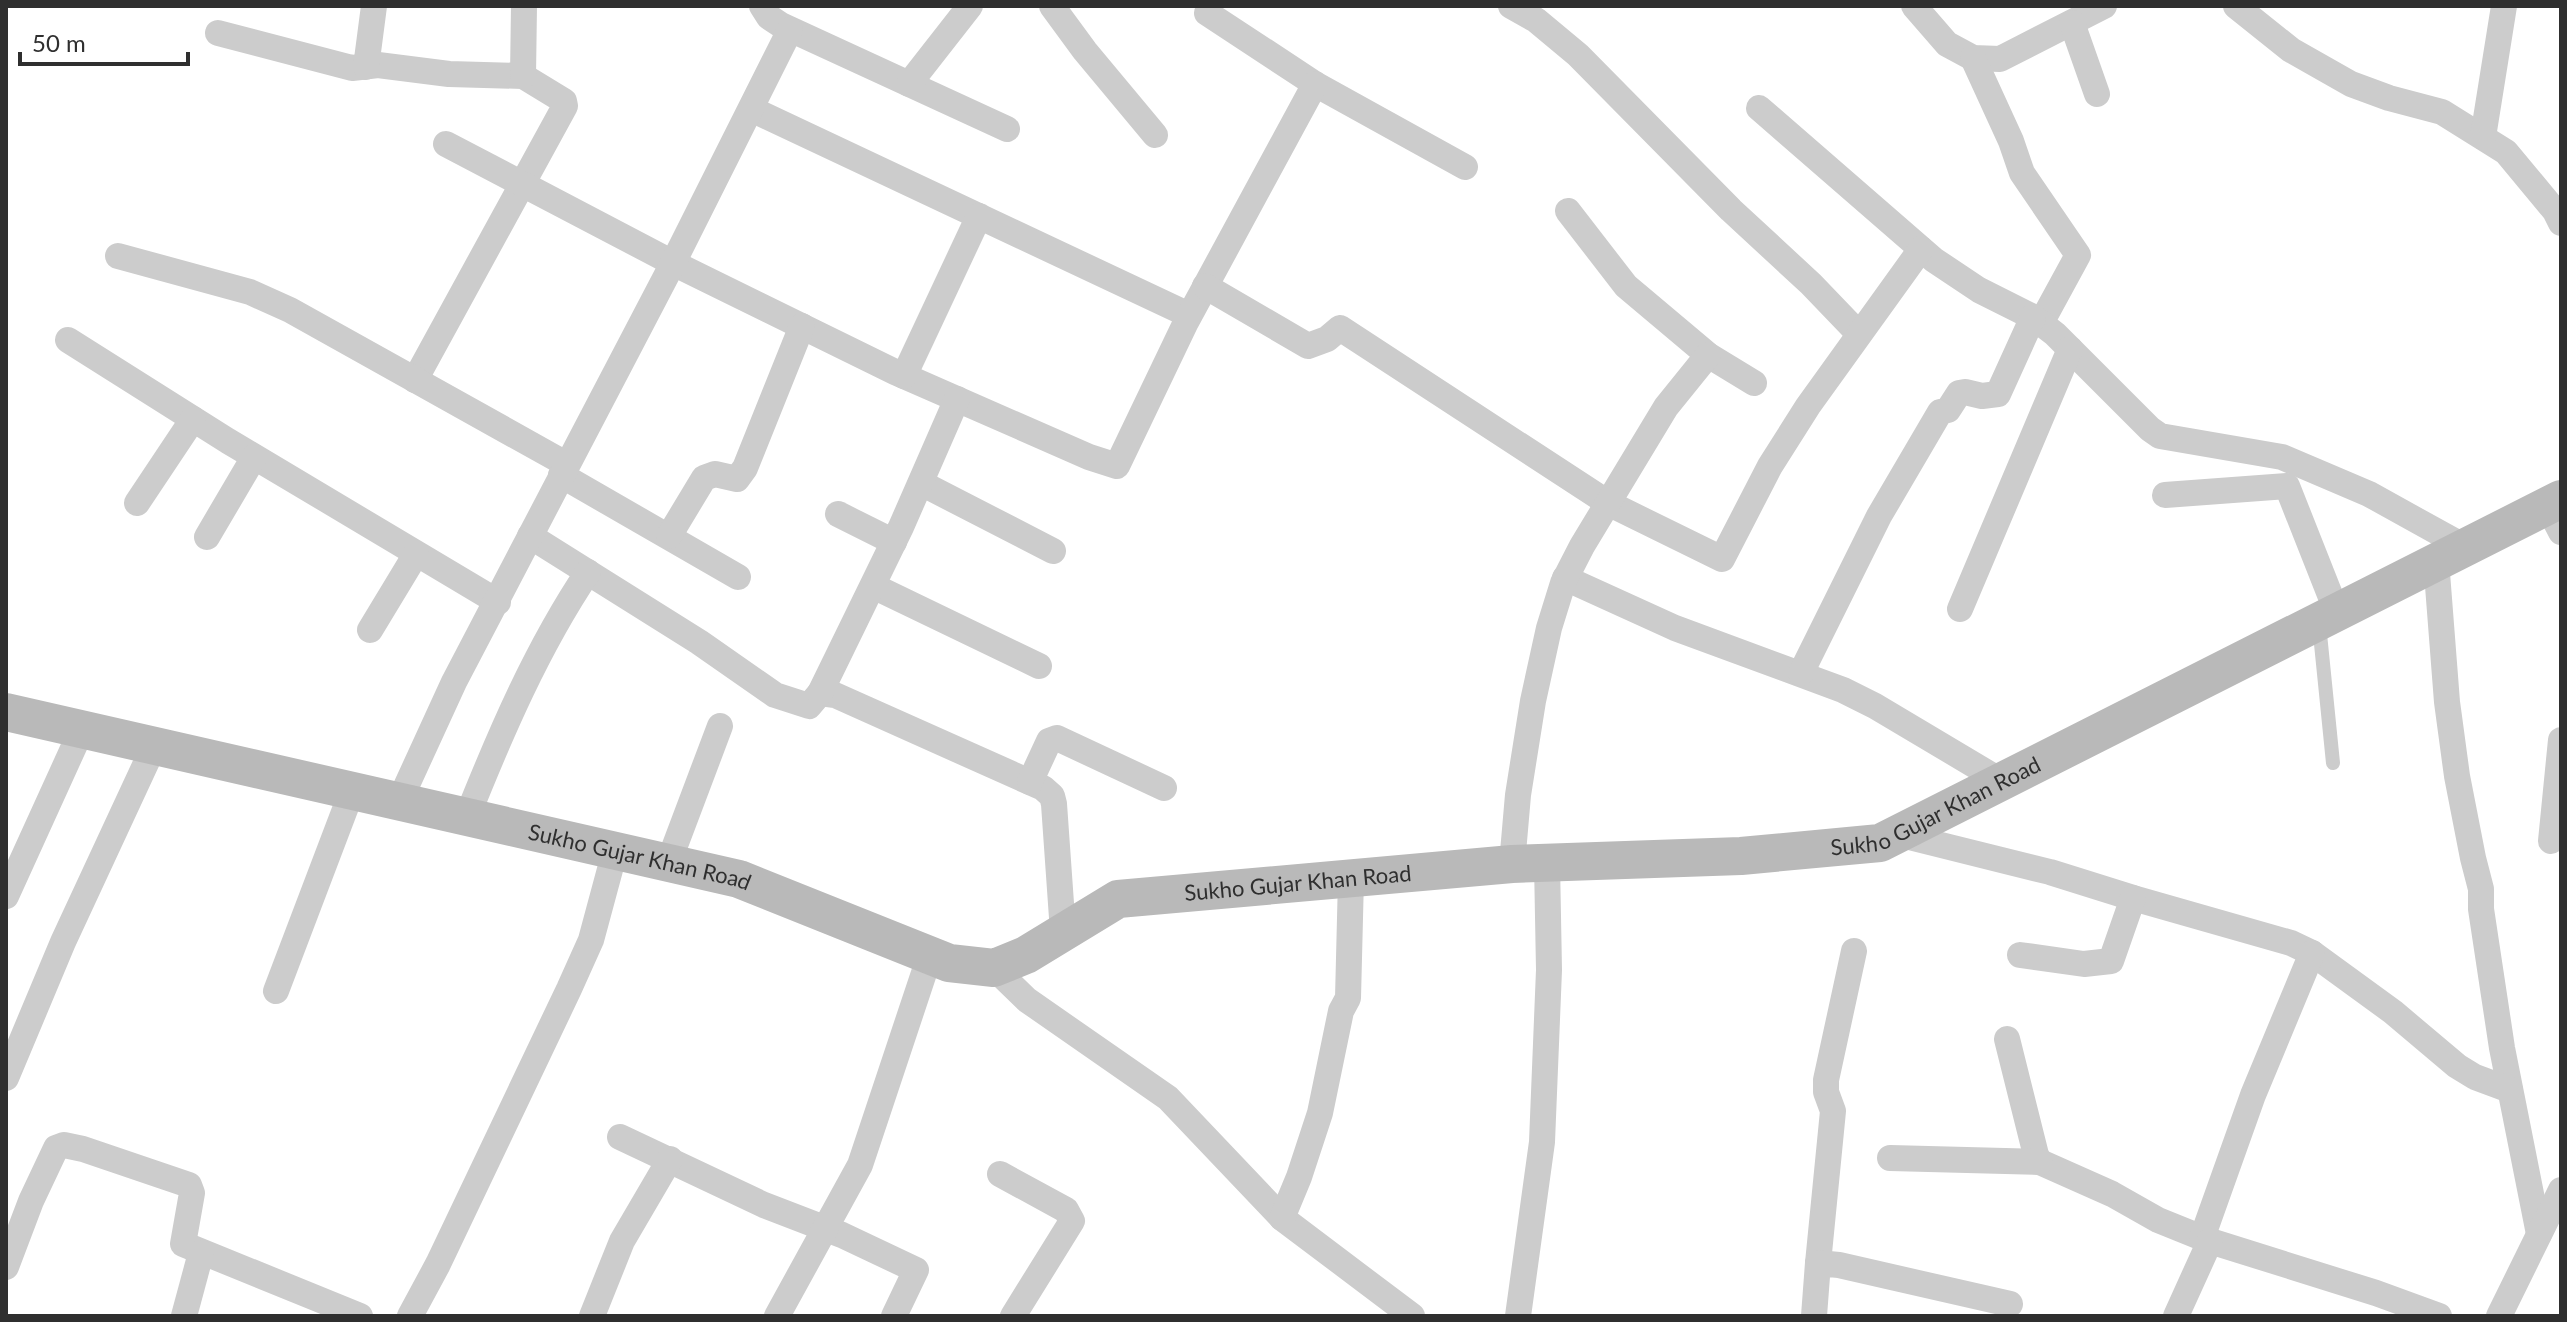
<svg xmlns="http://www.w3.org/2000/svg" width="2567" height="1322" viewBox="0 0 2567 1322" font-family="Lato,sans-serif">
<rect width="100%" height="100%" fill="#fff"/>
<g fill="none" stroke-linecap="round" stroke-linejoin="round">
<polyline stroke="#ccc" stroke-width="14" points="2319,624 2333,763"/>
<g stroke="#ccc" stroke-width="26">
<polyline points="762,6 769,17 781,25 1007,129"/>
<polyline points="1052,6 1085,51 1155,135"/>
<polyline points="1511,6 1536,20 1578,55 1731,210 1811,284 1859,334"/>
<polyline points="1914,6 1947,44 1973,58 2000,59 2104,6"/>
<polyline points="2236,6 2291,50 2351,84 2389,98 2442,112 2506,152 2555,211 2561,223"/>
<polyline points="1207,13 1315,84 1465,167"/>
<polyline points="2072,23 2097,94"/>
<polyline points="218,33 352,68 378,65 449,74 523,76 564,101 565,106 415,380"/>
<polyline points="1973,58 2011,141 2022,173 2078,255 2041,323"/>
<polyline points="366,67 374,6"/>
<polyline points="523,76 524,6"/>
<polyline points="909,84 970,6"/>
<polyline points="1759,108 1934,260 1979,290 2033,317 2055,334 2150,429 2160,436 2282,457 2369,494 2463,546"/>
<polyline points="751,109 1189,315"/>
<polyline points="2483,137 2504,6"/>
<polyline points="446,144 673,263 895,372 1089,457 1117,466 1186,322 1315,84"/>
<polyline points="1568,211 1626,286 1708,355 1754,383"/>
<polyline points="118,256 250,292 290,310 566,464"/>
<polyline points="1205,286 1308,346 1327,339 1340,328 1608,503 1722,559 1770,466 1808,406 1921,249"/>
<polyline points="68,340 228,441 498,602"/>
<polyline points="904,376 979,216"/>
<polyline points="561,475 738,577"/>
<polyline points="921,483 1053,551"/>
<polyline points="2165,495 2287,486 2336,610"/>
<polyline points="137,503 193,419"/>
<polyline points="2547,505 2561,532"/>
<polyline points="838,514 894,542"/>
<polyline points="530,536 699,642 775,695 809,706 820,693 835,695 1043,788 1052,796 1054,804 1063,932"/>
<polyline points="669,536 704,478 715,474 737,479 745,468 802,326"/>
<polyline points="207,537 254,457"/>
<polyline points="2436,560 2447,702 2457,776 2473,858 2481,889 2481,909 2502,1048 2539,1234"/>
<polyline points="1565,578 1675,628 1843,690 1875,706 2001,781"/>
<polyline points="873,586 1039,666"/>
<polyline points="1960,609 2070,349"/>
<polyline points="370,630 416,554"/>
<polyline points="1801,673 1879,516 1940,412 1948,410 1959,393 1965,392 1982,396 1998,394 2033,317"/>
<polyline points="820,693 901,527 957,399"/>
<polyline points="1030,782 1049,741 1057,738 1164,788"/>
<polyline points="399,802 454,682 673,263 790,30"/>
<path d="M467 817C501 732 537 648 588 572"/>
<polyline points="1897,834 2050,872 2133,898 2291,943 2312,953 2393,1012 2457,1066 2475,1077 2510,1090"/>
<polyline points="2551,841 2561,740"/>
<polyline points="668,864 720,726"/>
<polyline points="1512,864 1518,795 1533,701 1549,628 1563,583 1582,546 1666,407 1708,355"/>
<polyline points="6,896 82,729"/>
<polyline points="2020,955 2084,964 2111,961 2133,898"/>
<polyline points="994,968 1027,1000 1168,1098 1282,1218 1412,1316"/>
<polyline points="276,991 352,791"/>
<polyline points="2007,1039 2036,1155 2040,1162 2112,1194 2158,1220 2210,1241 2376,1293 2439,1316"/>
<polyline points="6,1078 63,942 154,746"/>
<polyline points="620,1137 764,1205 842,1235 916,1270 894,1316"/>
<polyline points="1890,1158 2040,1162"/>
<polyline points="1000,1174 1066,1210 1072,1221 1013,1316"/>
<polyline points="1282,1218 1299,1177 1320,1113 1341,1011 1348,998 1351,878"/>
<polyline points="2202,1238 2253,1095 2312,953"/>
<polyline points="1818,1263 1833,1111 1826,1092 1826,1080 1854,951"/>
<polyline points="6,1267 31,1201 56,1148 64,1145 83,1149 189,1185 192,1193 183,1244 360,1316"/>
<polyline points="184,1316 201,1253"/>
<polyline points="410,1316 438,1264 569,989 591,940 615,851"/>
<polyline points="592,1316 622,1241 670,1159"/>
<polyline points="777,1316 860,1165 930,955"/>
<polyline points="1518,1316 1542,1142 1549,970 1547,863"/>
<polyline points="1814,1316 1818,1263 1839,1265 2010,1304"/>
<polyline points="2176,1316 2210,1241"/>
<polyline points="2499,1316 2561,1190"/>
</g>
<path stroke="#b9b9b9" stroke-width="38" id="s1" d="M6 712 739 879 949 963 994 968 1026 955 1118 899 1512 864 1741 856 1880 843 2561 499"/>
</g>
<g text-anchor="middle" stroke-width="8" stroke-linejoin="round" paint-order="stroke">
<g font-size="22" fill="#2f2f2f" stroke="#fff">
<text dy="8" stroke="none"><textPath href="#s1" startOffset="1994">Sukho Gujar Khan Road</textPath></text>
<text dy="8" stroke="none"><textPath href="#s1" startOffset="650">Sukho Gujar Khan Road</textPath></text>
<text dy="8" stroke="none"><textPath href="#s1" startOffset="1346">Sukho Gujar Khan Road</textPath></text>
</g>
</g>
<rect width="2567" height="1322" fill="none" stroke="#2f2f2f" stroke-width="16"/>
<path d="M20 52v12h168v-12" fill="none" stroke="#2f2f2f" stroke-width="4"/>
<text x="32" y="52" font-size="24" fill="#2f2f2f" stroke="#ffffff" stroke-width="6" paint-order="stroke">50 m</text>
</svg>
